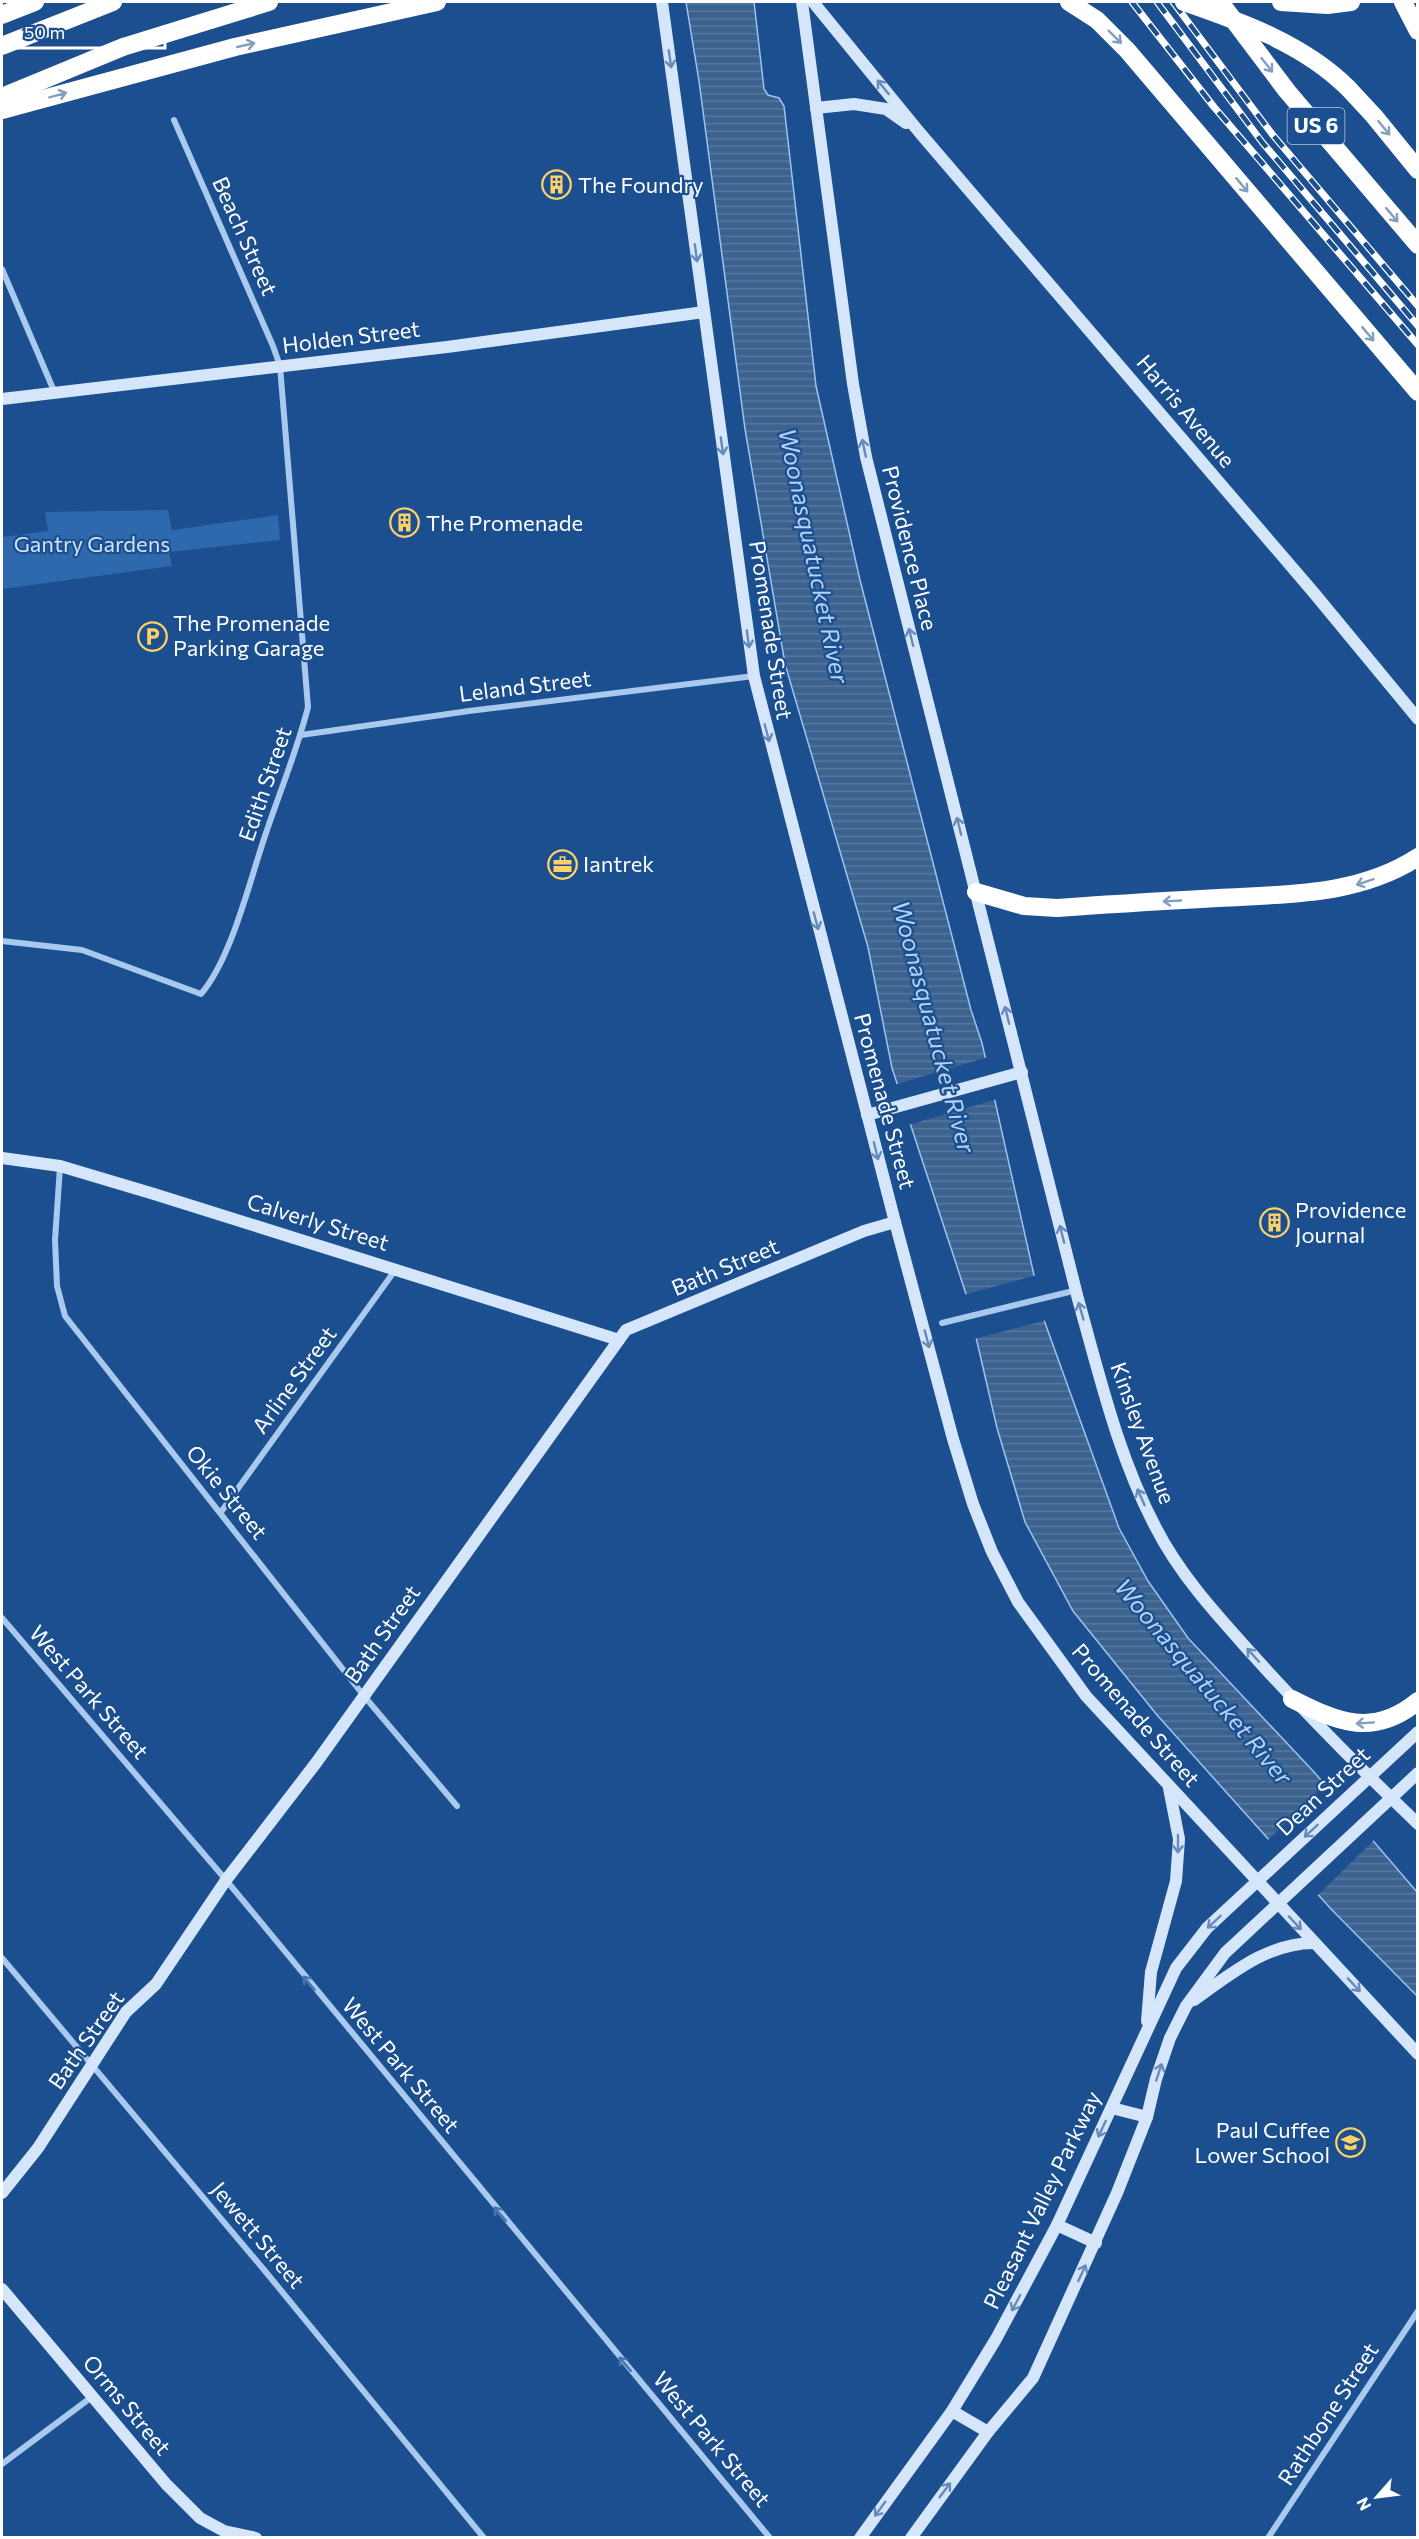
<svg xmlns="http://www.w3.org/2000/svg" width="1419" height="2539" viewBox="0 0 1419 2539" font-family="Commissioner,sans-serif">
<defs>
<pattern id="water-rules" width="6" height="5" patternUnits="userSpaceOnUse" patternTransform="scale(1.5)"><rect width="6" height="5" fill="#3c6290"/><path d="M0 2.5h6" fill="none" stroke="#597aa1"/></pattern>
</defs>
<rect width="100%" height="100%" fill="#1b4f8f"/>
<polygon fill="#2e69ad" points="168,510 172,530 278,515 280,540 169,552 172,566 2,589 2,537 48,531 45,512"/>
<polygon fill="url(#water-rules)" stroke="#9cc4f0" stroke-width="1.5" points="686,2 754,2 764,89 768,95 779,98 784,106 816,386 860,580 971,1010 982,1043 1044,1320 1119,1528 1148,1581 1188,1638 1314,1772 1417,1892 1417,1996 1331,1909 1157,1715 1073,1611 1025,1522 997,1428 966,1294 892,1068 868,947 785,664 745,429 699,81"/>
<g fill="#1b4f8f">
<polygon points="988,1057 997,1099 908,1125 894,1085"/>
<polygon points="1037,1275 1047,1320 974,1339 963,1295"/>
<polygon points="1327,1783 1376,1838 1316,1897 1266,1842"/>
</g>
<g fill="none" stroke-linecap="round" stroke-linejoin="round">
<g stroke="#a9c9ee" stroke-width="6">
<polyline points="2,269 54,391"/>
<polyline points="301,735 469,711 754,676"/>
<path d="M2 941 82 950 201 994C232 958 250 879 266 833 280 791 297 751 308 707L280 366 273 346 174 120"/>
<polyline points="60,1167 55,1240 57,1286 65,1316 364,1696 457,1806"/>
<polyline points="942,1323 1069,1292"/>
<polyline points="221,1512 396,1269"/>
<polyline points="2,1618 226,1880 770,2538"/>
<polyline points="2,1958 265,2271 484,2538"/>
<polyline points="2,2464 93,2396"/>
<polyline points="1268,2538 1418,2311"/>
</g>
<g stroke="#d6e6fa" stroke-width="12">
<polyline points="662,2 754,676 895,1222 953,1439 973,1504 992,1552 1018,1602 1086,1696 1418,2054"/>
<path d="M802 2 853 384 866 457 1078 1299C1100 1377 1118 1456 1156 1528 1180 1575 1217 1615 1252 1654 1305 1713 1361 1769 1418 1824"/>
<polyline points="813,2 920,133 1314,593 1418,719"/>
<polyline points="816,108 854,104 886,109 906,123"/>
<polyline points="2,399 447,347 704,312"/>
<polyline points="867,1115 1022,1072"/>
<polyline points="2,1158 60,1166 154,1194 619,1340"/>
<path d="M1194 2000C1231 1974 1267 1943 1314 1943"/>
<polyline points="1147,2021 1151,1972 1176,1881 1179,1839 1169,1788"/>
<polyline points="1112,2108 1147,2117"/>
<polyline points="2,2193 38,2148 126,2012 156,1984 226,1880 316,1763 626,1330 864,1231 895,1222"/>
<polyline points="1057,2225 1096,2243"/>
<polyline points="2,2289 166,2484 200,2518 224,2531 256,2538"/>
<polyline points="952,2411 988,2432"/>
<polyline points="860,2538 952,2411 996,2339 1057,2225 1176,1968 1207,1928 1418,1732"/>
<polyline points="911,2538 988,2432 1033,2378 1117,2193 1147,2117 1156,2079 1170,2038 1186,2006 1225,1953 1418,1773"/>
</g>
<g stroke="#fff" stroke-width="18">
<polyline points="1069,2 1097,20 1127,50 1418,392"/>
<polyline points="1220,2 1287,91 1418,245"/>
<polyline points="1281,2 1327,5 1351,2"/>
<polyline points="1403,2 1418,31"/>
<polyline points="2,15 35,2"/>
<polyline points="2,46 113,2"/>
<polyline points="1348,88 1374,116 1418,170"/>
<polyline points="2,97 123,47 269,2"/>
<polyline points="2,110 235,47 437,2"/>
<path d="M976 892 1024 906 1057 908C1111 904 1164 901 1218 898 1287 894 1358 896 1418 857"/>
<path d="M1292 1699C1337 1722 1373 1738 1418 1701"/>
</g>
<defs>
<g id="rail">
<polyline points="1132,2 1214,107 1418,345"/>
<polyline points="1157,2 1262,142 1418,326"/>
<polyline points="1173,2 1272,134 1418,306"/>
</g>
</defs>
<use href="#rail" stroke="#fff" stroke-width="7"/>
<use href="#rail" stroke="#1b4f8f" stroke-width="4.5" stroke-dasharray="14" stroke-linecap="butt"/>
<path stroke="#fff" stroke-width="18" d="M1184 2C1242 22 1304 44 1348 88"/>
</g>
<defs><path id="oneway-shaft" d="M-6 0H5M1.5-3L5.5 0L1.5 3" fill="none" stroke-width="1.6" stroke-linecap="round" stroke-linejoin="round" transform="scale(1.5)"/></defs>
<g stroke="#829ec1">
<use href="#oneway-shaft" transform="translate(1115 37) rotate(45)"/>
<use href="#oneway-shaft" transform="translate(246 45) rotate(-13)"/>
<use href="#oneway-shaft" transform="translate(1267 65) rotate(52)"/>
<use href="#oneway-shaft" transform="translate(58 95) rotate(-15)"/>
<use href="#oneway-shaft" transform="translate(1384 128) rotate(51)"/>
<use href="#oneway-shaft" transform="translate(1242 185) rotate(50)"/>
<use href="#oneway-shaft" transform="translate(1392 215) rotate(50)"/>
<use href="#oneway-shaft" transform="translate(1368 334) rotate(50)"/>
<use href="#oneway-shaft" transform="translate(1365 882) rotate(162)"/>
<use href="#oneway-shaft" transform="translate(1172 901) rotate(177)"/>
<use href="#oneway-shaft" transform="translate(1365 1723) rotate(176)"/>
</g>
<g stroke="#668bba">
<use href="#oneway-shaft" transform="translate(670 59) rotate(82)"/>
<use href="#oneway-shaft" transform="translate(883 87) rotate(-129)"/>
<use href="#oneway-shaft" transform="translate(696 253) rotate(82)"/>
<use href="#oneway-shaft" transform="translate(722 446) rotate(82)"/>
<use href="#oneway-shaft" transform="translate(864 448) rotate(-102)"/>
<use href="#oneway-shaft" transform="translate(911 637) rotate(-104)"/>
<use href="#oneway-shaft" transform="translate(748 639) rotate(82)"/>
<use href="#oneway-shaft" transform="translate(767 733) rotate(75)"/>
<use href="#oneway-shaft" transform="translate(959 826) rotate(-104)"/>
<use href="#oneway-shaft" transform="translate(816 921) rotate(75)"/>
<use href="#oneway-shaft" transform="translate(1007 1015) rotate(-104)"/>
<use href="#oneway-shaft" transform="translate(876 1151) rotate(76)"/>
<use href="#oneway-shaft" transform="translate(1062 1234) rotate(-104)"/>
<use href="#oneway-shaft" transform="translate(1081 1311) rotate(-106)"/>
<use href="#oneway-shaft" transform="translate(927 1339) rotate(75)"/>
<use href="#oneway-shaft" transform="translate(1141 1497) rotate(-114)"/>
<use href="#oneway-shaft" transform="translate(1253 1655) rotate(-132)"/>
<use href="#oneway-shaft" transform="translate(1311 1831) rotate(137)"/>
<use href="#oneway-shaft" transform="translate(1178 1844) rotate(90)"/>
<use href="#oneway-shaft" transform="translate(1214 1922) rotate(137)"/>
<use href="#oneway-shaft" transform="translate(1295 1923) rotate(47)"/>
<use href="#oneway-shaft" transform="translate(1354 1985) rotate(47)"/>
<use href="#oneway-shaft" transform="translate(1159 2072) rotate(-72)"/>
<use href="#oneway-shaft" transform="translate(1102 2129) rotate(115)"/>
<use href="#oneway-shaft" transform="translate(1082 2273) rotate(-65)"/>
<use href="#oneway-shaft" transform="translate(1016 2303) rotate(118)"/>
<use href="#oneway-shaft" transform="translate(945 2490) rotate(-53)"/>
<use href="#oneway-shaft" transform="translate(880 2509) rotate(126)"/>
</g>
<g stroke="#4674ac">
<use href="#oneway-shaft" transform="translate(309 1983) rotate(-129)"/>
<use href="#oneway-shaft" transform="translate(500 2214) rotate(-130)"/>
<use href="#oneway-shaft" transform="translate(625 2364) rotate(-130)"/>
</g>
<defs>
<symbol id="building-ring" viewBox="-11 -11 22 22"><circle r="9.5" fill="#1b4f8f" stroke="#ffd166" stroke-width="1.5"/><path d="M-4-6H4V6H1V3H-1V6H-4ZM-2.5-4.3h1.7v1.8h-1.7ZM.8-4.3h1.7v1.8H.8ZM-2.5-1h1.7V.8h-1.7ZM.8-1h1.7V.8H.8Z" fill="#ffd166"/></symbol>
<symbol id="parking-ring" viewBox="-11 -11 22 22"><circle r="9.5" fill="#1b4f8f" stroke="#ffd166" stroke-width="1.5"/><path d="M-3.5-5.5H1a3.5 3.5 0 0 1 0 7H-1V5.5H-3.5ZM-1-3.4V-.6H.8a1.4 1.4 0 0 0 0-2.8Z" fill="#ffd166"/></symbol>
<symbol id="office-ring" viewBox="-11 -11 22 22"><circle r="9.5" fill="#1b4f8f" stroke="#ffd166" stroke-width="1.5"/><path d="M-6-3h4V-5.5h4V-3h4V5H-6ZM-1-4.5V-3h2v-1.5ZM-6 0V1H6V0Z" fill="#ffd166"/></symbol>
<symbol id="school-ring" viewBox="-11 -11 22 22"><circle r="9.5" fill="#1b4f8f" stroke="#ffd166" stroke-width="1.5"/><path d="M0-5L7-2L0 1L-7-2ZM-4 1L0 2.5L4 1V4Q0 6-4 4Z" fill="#ffd166"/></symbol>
</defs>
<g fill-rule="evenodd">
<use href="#building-ring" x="540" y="168" width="33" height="33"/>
<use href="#building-ring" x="388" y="506" width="33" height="33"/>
<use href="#parking-ring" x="136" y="620" width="33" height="33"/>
<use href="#office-ring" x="546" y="848" width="33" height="33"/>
<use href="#building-ring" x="1258" y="1206" width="33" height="33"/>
<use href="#school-ring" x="1334" y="2126" width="33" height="33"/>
</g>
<g text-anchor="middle" stroke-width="4.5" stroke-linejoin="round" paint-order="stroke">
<rect fill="#1b4f8f" stroke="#bbcadd" stroke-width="1.5" x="1287.5" y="108" width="57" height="36" rx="4.5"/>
<g font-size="21" font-weight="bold" fill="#fff">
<text x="1316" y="133">US 6</text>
</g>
<g font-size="22" fill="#fff" stroke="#1b4f8f" text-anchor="start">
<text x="578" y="193">The Foundry</text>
<text x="426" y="531">The Promenade</text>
<text x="173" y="631">The Promenade<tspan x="173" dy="25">Parking Garage</tspan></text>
<text x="583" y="872">Iantrek</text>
<text x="1295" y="1218">Providence<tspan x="1295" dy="25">Journal</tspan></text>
<text x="1330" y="2138" text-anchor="end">Paul Cuffee<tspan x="1330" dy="25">Lower School</tspan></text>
</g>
<g font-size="22" fill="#fff" stroke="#1b4f8f">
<text transform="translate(245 236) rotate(66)" y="8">Beach Street</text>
<text transform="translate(351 337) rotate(-7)" y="8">Holden Street</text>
<text transform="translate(1186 411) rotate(50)" y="8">Harris Avenue</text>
<text transform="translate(910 548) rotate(76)" y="8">Providence Place</text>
<text transform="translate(771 630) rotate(81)" y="8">Promenade Street</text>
<text transform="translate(525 686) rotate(-7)" y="8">Leland Street</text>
<text transform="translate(265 784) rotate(-71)" y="8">Edith Street</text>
<text transform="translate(885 1101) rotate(75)" y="8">Promenade Street</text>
<text transform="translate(318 1222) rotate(17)" y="8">Calverly Street</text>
<text transform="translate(725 1267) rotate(-23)" y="8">Bath Street</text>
<text transform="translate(294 1380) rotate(-54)" y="8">Arline Street</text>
<text transform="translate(1143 1433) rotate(70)" y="8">Kinsley Avenue</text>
<text transform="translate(227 1492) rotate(51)" y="8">Okie Street</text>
<text transform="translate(382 1634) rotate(-55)" y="8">Bath Street</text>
<text transform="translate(89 1692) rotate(49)" y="8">West Park Street</text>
<text transform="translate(1136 1715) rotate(49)" y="8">Promenade Street</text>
<text transform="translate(1323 1791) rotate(-43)" y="8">Dean Street</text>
<text transform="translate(86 2040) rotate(-55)" y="8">Bath Street</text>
<text transform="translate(401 2065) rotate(50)" y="8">West Park Street</text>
<text transform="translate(1042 2200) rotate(-64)" y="8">Pleasant Valley Parkway</text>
<text transform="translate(258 2235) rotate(50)" y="8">Jewett Street</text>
<text transform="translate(127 2405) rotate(50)" y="8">Orms Street</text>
<text transform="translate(1328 2414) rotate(-57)" y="8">Rathbone Street</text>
<text transform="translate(712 2439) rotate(50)" y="8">West Park Street</text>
</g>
<g font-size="22" fill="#cfe3fa" stroke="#1b4f8f">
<text x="92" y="552">Gantry Gardens</text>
</g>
<g font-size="24" font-style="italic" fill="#b5d3f5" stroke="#1b4f8f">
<text transform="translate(813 556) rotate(78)" y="8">Woonasquatucket River</text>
<text transform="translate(933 1027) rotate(75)" y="8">Woonasquatucket River</text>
<text transform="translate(1203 1682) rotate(50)" y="8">Woonasquatucket River</text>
</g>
</g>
<rect width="1419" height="2539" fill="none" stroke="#ffffff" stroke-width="6"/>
<g transform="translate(1377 2497) rotate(242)" stroke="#1b4f8f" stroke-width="4.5" paint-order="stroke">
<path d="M0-4.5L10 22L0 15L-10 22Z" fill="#ffffff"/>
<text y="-9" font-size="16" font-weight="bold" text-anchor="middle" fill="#ffffff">N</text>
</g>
<path d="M15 39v9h150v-9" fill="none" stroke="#ffffff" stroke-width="3"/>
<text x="24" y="39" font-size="18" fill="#ffffff" stroke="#1b4f8f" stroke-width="4.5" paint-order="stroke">50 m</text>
</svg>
